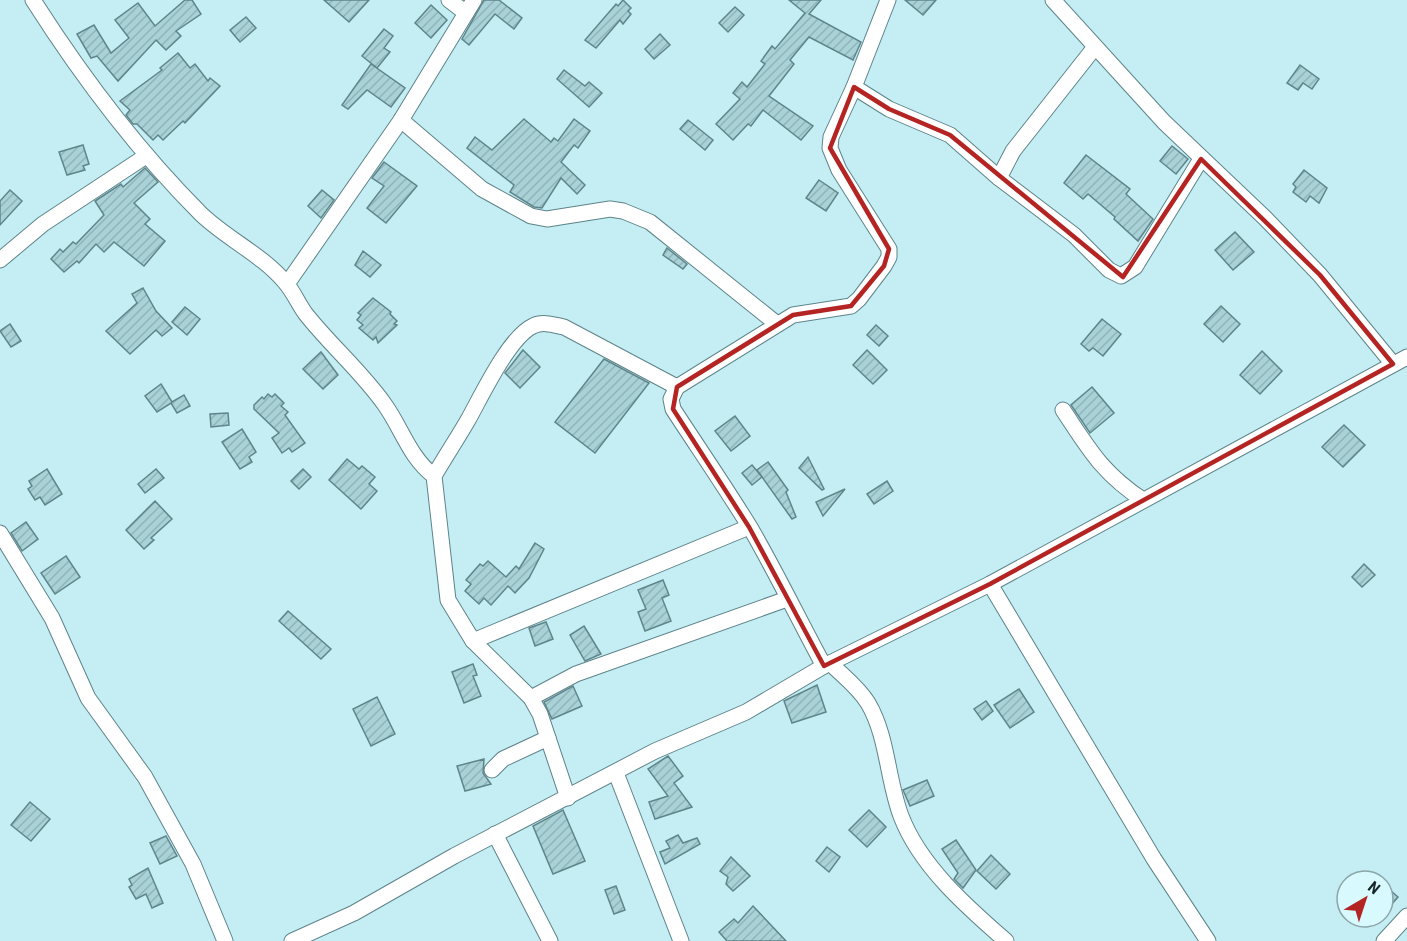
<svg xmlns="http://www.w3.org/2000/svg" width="1407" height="941" viewBox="0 0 1407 941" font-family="'Roboto Condensed',sans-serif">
<defs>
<pattern id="building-hatch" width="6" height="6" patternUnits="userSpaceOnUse" patternTransform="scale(1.5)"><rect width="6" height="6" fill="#a9d2d8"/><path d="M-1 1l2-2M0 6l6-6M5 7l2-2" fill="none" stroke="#91b4b9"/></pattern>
</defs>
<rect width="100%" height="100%" fill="#c4eef4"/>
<g fill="url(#building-hatch)" stroke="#5e858a" stroke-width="1.5">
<polygon points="185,0 192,0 201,14 176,31 181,36 166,50 156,40 118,81 97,56 91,58 77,34 94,25 111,53 129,38 115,20 138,3 155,26"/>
<polygon points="324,0 369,0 349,22"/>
<polygon points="484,0 499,0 522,18 514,29 495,14 469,45 462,39"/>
<polygon points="623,0 631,8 628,11 631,14 623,24 620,20 596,48 585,40 616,4 618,6"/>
<polygon points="789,0 821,0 809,14 861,42 853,60 809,37 790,60 794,64 769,96 813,126 801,140 763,110 751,126 748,124 733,140 716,124 740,99 733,93 742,82 747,87 765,64 761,61 772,46 775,49 805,13"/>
<polygon points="905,0 936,0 923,15"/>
<polygon points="431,5 447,20 431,38 415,23"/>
<polygon points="735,7 744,15 728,32 719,23"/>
<polygon points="246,17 256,28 240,42 230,30"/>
<polygon points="384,29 393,36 384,48 390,52 377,68 362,56"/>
<polygon points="660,34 670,45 654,59 645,49"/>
<polygon points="178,53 190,68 195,64 208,81 210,78 220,86 185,123 183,121 163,140 158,135 153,140 137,124 133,124 126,115 130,110 120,101 162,70 160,68"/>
<polygon points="371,64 405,88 391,107 367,90 348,109 342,105"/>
<polygon points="1300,65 1319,79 1312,89 1303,83 1298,90 1287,83"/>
<polygon points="564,70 585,86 589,82 602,93 589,107 557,79"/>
<polygon points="524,119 551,142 554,138 558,141 574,119 590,131 578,148 574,145 561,162 585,185 577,194 561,178 542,208 534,207 510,192 514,185 467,148 475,137 492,150"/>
<polygon points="688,120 713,140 705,150 680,129"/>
<polygon points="83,145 89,164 83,166 85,170 67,175 59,152"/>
<polygon points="1172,146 1188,159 1176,174 1160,161"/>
<polygon points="1086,155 1130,189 1126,194 1153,219 1138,241 1114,219 1115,217 1088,194 1083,199 1064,183"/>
<polygon points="384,162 417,186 386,223 367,208 384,186 372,178"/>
<polygon points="145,168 158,182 134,203 150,219 145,224 165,241 144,266 114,242 104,252 96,244 79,263 77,261 64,272 51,259 60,249 63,252 73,242 76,244 104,215 95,201 121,184 123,187"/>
<polygon points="1304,170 1327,188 1319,203 1310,196 1306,202 1293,192 1296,187 1293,184"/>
<polygon points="819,180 838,193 826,211 806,198"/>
<polygon points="10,190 22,201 0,225 0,201"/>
<polygon points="322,190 334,200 321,218 308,206"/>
<polygon points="1235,232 1254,252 1233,270 1215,250"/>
<polygon points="667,248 687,264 683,269 663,255"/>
<polygon points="363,251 381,265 370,277 355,265"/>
<polygon points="143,288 156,311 172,328 162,336 156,330 130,354 106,331 137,303 132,294"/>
<polygon points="373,298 391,312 390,314 397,321 394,324 397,325 378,343 376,337 373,340 359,328 363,325 357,320 361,315 358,313"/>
<polygon points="1221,306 1240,324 1223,342 1204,324"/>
<polygon points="185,307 200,319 187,335 172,322"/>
<polygon points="1102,319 1121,334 1103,356 1093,348 1089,351 1081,344"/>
<polygon points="10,324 21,341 11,347 0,331"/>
<polygon points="876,325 888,336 879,346 867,335"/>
<polygon points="523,350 540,367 520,388 505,373"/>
<polygon points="867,350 887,370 873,384 853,365"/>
<polygon points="1262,351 1282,371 1260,394 1240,375"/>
<polygon points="321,352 338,375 323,389 303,369"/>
<polygon points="604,359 649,383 595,453 555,422"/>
<polygon points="161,384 172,402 184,395 190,406 177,413 171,403 157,412 145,396"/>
<polygon points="1092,387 1114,413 1090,433 1071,405"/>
<polygon points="268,394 272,397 275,394 284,403 281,406 288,412 285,415 305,443 292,452 289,448 282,453 272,438 279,433 254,409 254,405 262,397 264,399"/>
<polygon points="228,413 229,425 211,427 210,414"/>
<polygon points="735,416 750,436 731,451 715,431"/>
<polygon points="1344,425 1365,445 1343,467 1322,447"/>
<polygon points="242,429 256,452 249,457 252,462 240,469 222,442"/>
<polygon points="808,457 824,489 822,490 799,468"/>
<polygon points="347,459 359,469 362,466 375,477 369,484 377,491 361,509 329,480"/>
<polygon points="768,462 788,490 786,492 796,517 792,519 757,470"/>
<polygon points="752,465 762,477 752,485 742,473"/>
<polygon points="47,469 62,494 45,505 40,497 35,500 28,489 32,486 29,481"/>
<polygon points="156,469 164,478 145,493 138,484"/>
<polygon points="303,469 311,477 299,489 291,481"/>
<polygon points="887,481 893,491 874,504 867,494"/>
<polygon points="845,489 823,516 816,502"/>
<polygon points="155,501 172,519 151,538 154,540 144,549 126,530"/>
<polygon points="26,522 38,539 22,551 11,533"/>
<polygon points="535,543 544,549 529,578 515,593 508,586 491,605 484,598 479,604 465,591 471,584 466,580 480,564 483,566 488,561 506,577 516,566 519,569"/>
<polygon points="66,556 80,577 55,594 41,573"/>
<polygon points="1364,564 1375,575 1362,587 1352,577"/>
<polygon points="663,580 669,595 662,598 671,621 645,631 638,612 646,609 638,590"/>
<polygon points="288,611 331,649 321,659 279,621"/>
<polygon points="546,622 553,639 535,646 529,628"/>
<polygon points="584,626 601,654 585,661 570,635"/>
<polygon points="473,664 477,675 473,676 481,696 464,703 452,672"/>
<polygon points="817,685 826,712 792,723 784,701"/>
<polygon points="573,686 582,706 552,719 544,702"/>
<polygon points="1019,689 1034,712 1010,728 994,705"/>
<polygon points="377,697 395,734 371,746 353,709"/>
<polygon points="986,701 993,711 982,720 974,709"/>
<polygon points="668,756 683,776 674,783 692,807 655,819 649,802 668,796 648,769"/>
<polygon points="484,759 483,773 491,784 465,791 457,766"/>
<polygon points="927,780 934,796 910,806 903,790"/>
<polygon points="30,802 50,819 31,841 11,825"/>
<polygon points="563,810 585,861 553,874 533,826"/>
<polygon points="869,810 886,827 867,847 849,830"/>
<polygon points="678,835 683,843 697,838 700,844 665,864 660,852 670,848 666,841"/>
<polygon points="166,836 177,856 160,864 150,843"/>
<polygon points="956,840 976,870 963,888 954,879 958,873 942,849"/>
<polygon points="827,847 840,857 829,872 816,861"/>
<polygon points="991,855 1010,874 996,889 977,871"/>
<polygon points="731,857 750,876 733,891 726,884 728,877 720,871"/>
<polygon points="148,868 163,903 152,908 146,894 136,899 129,887 132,885 129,879"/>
<polygon points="1383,884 1398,897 1383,914"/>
<polygon points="616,886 625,910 614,914 605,890"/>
<polygon points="753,906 786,941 727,941 719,932 734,919 738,923"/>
</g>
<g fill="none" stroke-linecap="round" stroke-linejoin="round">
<defs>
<g id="minor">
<path d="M33 0C82 77 136 149 201 214 227 239 261 254 285 282 293 291 298 303 305 313 330 345 362 372 385 405 402 429 410 458 434 476L448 600 473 641 531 698 540 714 568 798"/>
<polyline points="449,0 466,13"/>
<polyline points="1053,0 1164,122 1265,218 1320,275 1393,364"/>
<polyline points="854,87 889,109 950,135 999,178 1074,235 1109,270 1121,276 1135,267 1201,159"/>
<polyline points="401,120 482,189 531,216 547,219 610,209 623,211 650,222 777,324"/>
<polyline points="999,178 1013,151 1095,47"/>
<polyline points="0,260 43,224 146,156"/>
<polyline points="287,284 401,120 474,0"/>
<path d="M1063 410C1089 449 1102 473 1143 500"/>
<path d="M434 476C445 457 457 439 468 420 481 397 509 337 533 326 543 321 554 325 564 327L677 387"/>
<polyline points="0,533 52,618 88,698 145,777 193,864 225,941"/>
<polyline points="990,584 1154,859 1208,941"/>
<polyline points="473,641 749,527"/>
<path d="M830 663C843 676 858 687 868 703 888 737 887 779 901 816 920 866 967 907 1006 941"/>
<path d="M824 666C799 620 777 574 751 529 726 488 699 449 673 409L671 399 677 387 793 315 851 306 859 299 884 266 889 257V249L839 170 830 148 831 137 854 87 888 0"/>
<polyline points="531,698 576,674 787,599"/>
<polyline points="492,770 503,759 548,738"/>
<polyline points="616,773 681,941"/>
<polyline points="495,834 550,941"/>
<polyline points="292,941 354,913 454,856 655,751 746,712 824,666 990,584 1407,357"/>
<polyline points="1384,941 1407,916"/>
</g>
</defs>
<use href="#minor" stroke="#5d8489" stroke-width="17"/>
<use href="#minor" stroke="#fff" stroke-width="15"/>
</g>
<path fill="none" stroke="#b42422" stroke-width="4.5" stroke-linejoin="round" d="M854 87 889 109 950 135 1123 277 1201 159 1320 275 1393 364 990 584 824 666 749 527 673 409 677 387 793 315 851 306 884 266 889 249 830 148Z"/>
<g transform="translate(1365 899) rotate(39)"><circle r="28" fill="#d8f9fe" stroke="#8ba5a9" stroke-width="1.5"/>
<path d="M0-4.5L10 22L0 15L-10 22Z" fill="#b42422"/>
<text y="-9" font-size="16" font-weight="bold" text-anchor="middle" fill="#172729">N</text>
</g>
</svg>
